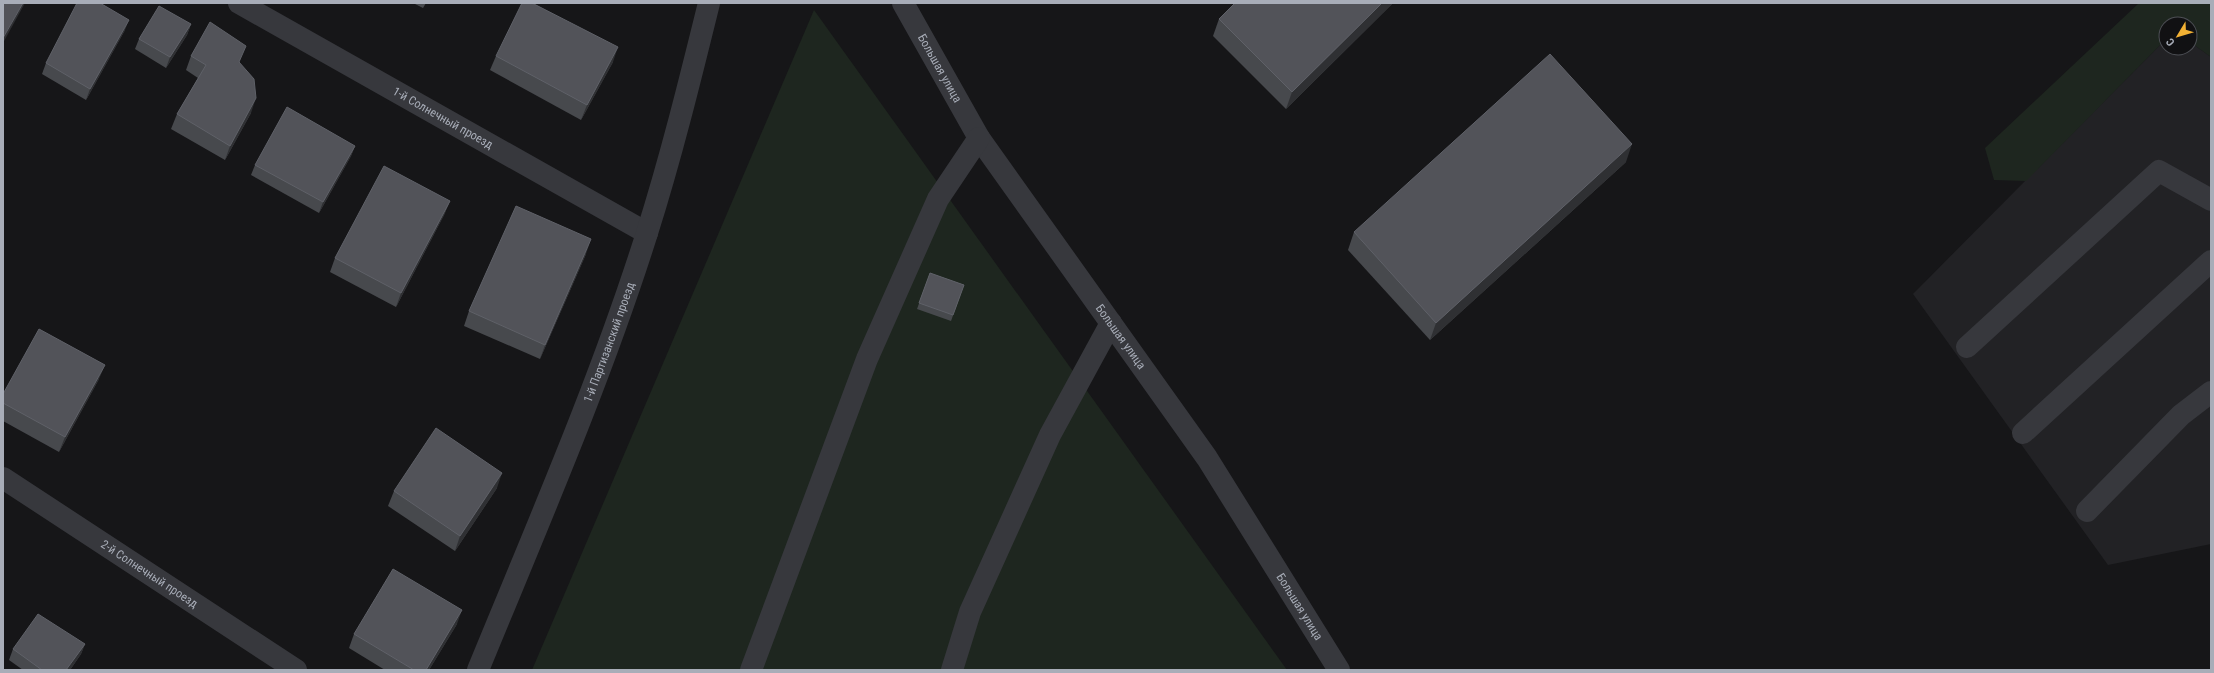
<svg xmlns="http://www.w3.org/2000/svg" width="2214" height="673" viewBox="0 0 2214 673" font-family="'Roboto Condensed',sans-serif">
<rect width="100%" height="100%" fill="#161618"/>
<polygon fill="#222225" points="2166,39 2166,48 2190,48 2190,42 2211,57 2211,544 2108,565 1913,294"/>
<g fill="#1e261f">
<polygon points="2139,3 2211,3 2211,57 2190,42 2190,24 2166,24 2166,39 2026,181 1994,180 1985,148"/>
<polygon points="814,10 1287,670 532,670"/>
</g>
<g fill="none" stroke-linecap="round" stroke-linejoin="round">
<g stroke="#37383d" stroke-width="22">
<path id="s1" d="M239 3 647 233"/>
<path id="s2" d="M903 3 979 138 1207 458 1339 670"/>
<polyline points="1967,347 2159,171 2211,200"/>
<polyline points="2023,433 2211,261"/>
<path id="s3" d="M3 478 296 670"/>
<polyline points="2087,511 2181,415 2211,392"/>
<path id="s4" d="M478 670C537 526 600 382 647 233 671 157 690 80 709 3"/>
<polyline points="751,670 867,359 938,199 979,138"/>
<polyline points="952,670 970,612 1050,435 1111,323"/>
</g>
</g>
<g fill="#47494d">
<polygon points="413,3 426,3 423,8"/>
<polygon points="1235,3 1393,3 1286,109 1213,36 1219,19"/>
<polygon points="191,24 187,35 166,68 135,49 139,39"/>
<polygon points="125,30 86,100 42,74 46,63"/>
<polygon points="191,56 239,63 251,113 225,160 171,129 177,114 198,78 186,70"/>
<polygon points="496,56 613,62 581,120 490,70"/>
<polygon points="355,146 351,156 319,213 251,175 255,165"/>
<polygon points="1626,162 1430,340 1348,250 1354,232"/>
<polygon points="450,201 444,215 396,307 330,272 335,258"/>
<polygon points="586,254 540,359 464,326 469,311"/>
<polygon points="930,273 964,285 951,321 917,309"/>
<polygon points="99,379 59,452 3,421 3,394"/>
<polygon points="497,488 455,551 388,506 394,491"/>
<polygon points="457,624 429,670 385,670 349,648 354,634"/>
<polygon points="85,644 81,654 70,670 23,670 9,660 13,649"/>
</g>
<g fill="#2f3033">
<polygon points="23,3 25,3 3,43 3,38"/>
<polygon points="1382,3 1393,3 1286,109 1292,92"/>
<polygon points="129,20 125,30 86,100 90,89"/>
<polygon points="191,24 187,35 166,68 170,57"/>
<polygon points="618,47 613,62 581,120 587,105"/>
<polygon points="256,98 251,113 225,160 230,146"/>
<polygon points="1632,144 1626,162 1430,340 1436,323"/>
<polygon points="355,146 351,156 319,213 323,202"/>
<polygon points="450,201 444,215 396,307 401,293"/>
<polygon points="591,239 586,254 540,359 545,345"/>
<polygon points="105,365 99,379 59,452 65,437"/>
<polygon points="502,473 497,488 455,551 460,536"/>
<polygon points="462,610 457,624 429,670 426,670"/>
<polygon points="85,644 81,654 70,670 66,670"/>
</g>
<g fill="#525359" stroke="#5f6168">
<polygon points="3,3 23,3 3,38"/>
<polygon points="77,3 100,3 129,20 90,89 46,63"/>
<polygon points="522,3 532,3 618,47 587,105 496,56"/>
<polygon points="1235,3 1382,3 1292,92 1219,19"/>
<polygon points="159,6 191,24 170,57 139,39"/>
<polygon points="210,22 246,46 239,62 254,79 256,98 230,146 177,114 206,65 191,56"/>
<polygon points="1550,54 1632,144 1436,323 1354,232"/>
<polygon points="287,107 355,146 323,202 255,165"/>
<polygon points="384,166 450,201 401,293 335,258"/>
<polygon points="516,206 591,239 545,345 469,311"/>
<polygon points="930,273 964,285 953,315 919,303"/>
<polygon points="39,329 105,365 65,437 3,403 3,394"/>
<polygon points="436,428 502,473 460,536 394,491"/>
<polygon points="393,569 462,610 426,670 414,670 354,634"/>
<polygon points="38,614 85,644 66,670 42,670 13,649"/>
</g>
<g text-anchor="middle" stroke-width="3.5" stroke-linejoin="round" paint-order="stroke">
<g font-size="12" fill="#a8adb8" stroke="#111113">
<text dy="4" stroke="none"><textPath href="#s2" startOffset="75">Большая улица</textPath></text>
<text dy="4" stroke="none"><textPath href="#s1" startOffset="234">1-й Солнечный проезд</textPath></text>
<text dy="4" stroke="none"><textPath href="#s2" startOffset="399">Большая улица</textPath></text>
<text dy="4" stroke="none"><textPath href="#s4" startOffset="353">1-й Партизанский проезд</textPath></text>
<text dy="4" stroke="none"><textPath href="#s3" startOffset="175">2-й Солнечный проезд</textPath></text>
<text dy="4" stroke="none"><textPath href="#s2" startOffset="723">Большая улица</textPath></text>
</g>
</g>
<rect width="2214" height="673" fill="none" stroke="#a8adb8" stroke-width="8"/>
<g transform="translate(2178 36) rotate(232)"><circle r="19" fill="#111113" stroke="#4d4f55"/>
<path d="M0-3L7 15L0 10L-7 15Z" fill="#f2b134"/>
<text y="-6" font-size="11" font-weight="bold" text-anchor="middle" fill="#a8adb8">С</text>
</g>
</svg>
